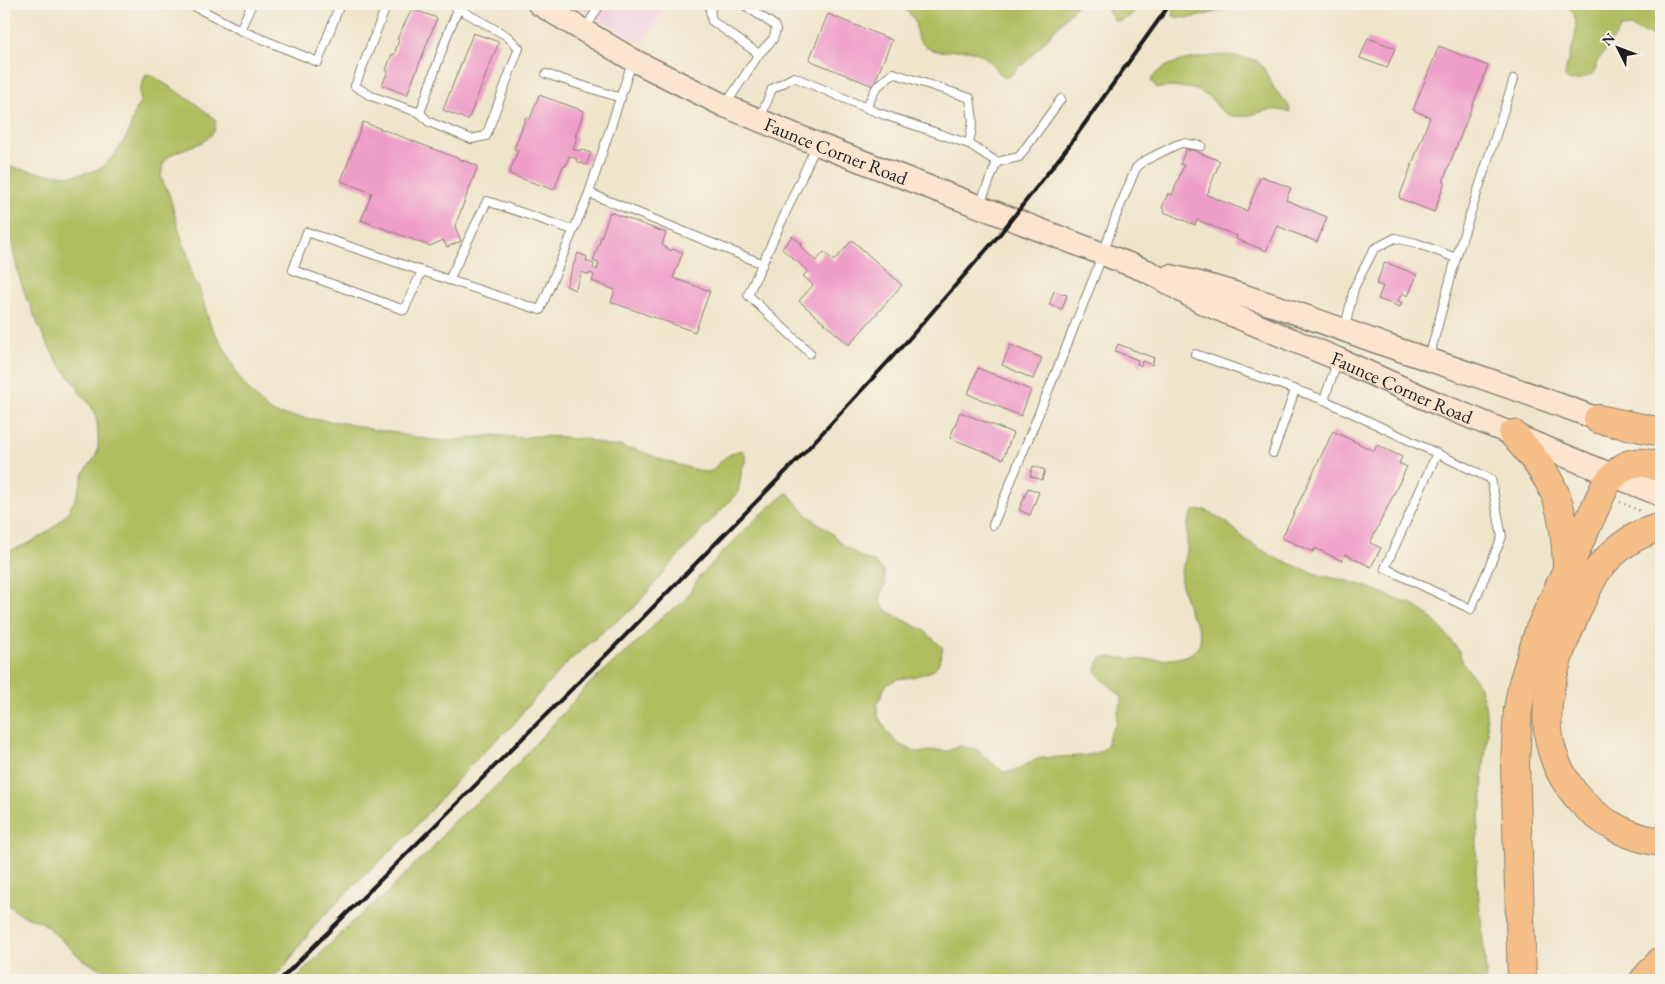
<svg xmlns="http://www.w3.org/2000/svg" width="1665" height="984" viewBox="0 0 1665 984" font-family="'EB Garamond',serif">
<rect width="100%" height="100%" fill="#f7f3e8"/>
<filter id="ink" filterUnits="userSpaceOnUse"><feTurbulence type="fractalNoise" baseFrequency=".02" numOctaves="2"/><feDisplacementMap in="SourceGraphic" scale="10" xChannelSelector="R" yChannelSelector="G"/><feConvolveMatrix kernelMatrix="1 2 1 2 8 2 1 2 1" color-interpolation-filters="sRGB"/></filter>
<filter id="wash" filterUnits="userSpaceOnUse"><feTurbulence type="fractalNoise" baseFrequency=".0096" numOctaves="4" result="noise"/><feDisplacementMap in="SourceGraphic" scale="20" xChannelSelector="R" yChannelSelector="G"/><feGaussianBlur stdDeviation="1.12" result="paint"/><feColorMatrix in="noise" values="0 0 0 0 0 0 0 0 0 0 0 0 0 0 0 0 0 1.4 0 .05"/><feComposite in="paint" operator="in"/></filter>
<g filter="url(#wash)">
<rect width="100%" height="100%" fill="#efe5ca"/>
<polygon fill="#f2cfe1" points="572,4 668,4 642,43"/>
<g fill="#afbd5f" stroke="#666c3e">
<path d="M902 4H1022L1027 6 1033 4H1078L1023 65H1020L1010 76 1004 78C997 71 990 60 982 55 959 41 934 64 918 38 915 33 917 25 914 19 910 13 904 10 902 4Z"/>
<path d="M1107 4H1142C1133 13 1128 21 1115 21L1107 9Z"/>
<path d="M1177 4H1245C1222 7 1196 23 1173 16L1174 8Z"/>
<path d="M1565 4H1661V40L1631 27 1621 28 1597 62 1595 71 1591 75 1579 80 1569 81 1565 77C1566 57 1580 38 1575 17 1574 12 1568 7 1565 4Z"/>
<path d="M1227 55 1256 60 1263 67 1274 88 1289 106 1290 112C1284 111 1277 109 1271 110 1258 111 1246 119 1233 116 1220 114 1216 101 1206 95 1191 85 1174 87 1157 88L1151 81C1161 58 1205 57 1227 55Z"/>
<path d="M146 74 151 75 195 103 216 120 214 132 203 142 176 152 168 157 163 164 161 178 169 194 184 247 188 255 192 277 199 288 210 324 228 355 238 376 251 393 268 409 276 414 344 423 374 430 390 431 403 435 433 440 451 441 494 435 521 438 535 436 565 437 572 439 583 438 608 446H621L628 449H635L665 461 704 472 712 471C721 460 728 453 742 450L745 454V462L742 469 738 492 669 566 635 607 607 628 567 663 525 709 513 725 494 742 466 770 410 833 356 883 316 924 281 971 265 980 122 979 83 960 43 923 16 912 4 900V552C35 544 64 526 77 495 80 488 81 480 84 473 88 466 94 460 97 453 99 447 98 440 98 434 97 410 92 407 78 390V387C54 360 42 337 30 304L26 299 25 293 19 277 8 226 4 217V164L14 168 41 173 70 176 91 172 101 168 114 156 128 134 136 109 140 103V90Z"/>
<path d="M788 493 805 513 831 533 842 544 862 558 874 562 884 571 885 584 880 599 883 607 892 614 925 631 943 648 938 665 932 671 913 677 897 679 886 685 877 705 878 716 888 733 900 745 919 753 935 750 948 751 960 746 977 750 1003 772C1017 774 1029 760 1042 758 1056 756 1097 759 1106 747 1108 743 1108 737 1110 733 1112 729 1115 727 1116 723 1117 719 1117 715 1118 711 1120 706 1122 704 1122 697L1097 674 1096 668 1101 658 1110 657C1130 658 1206 670 1200 635 1199 626 1193 619 1189 611 1186 602 1182 590 1181 581 1179 569 1186 562 1187 551 1188 538 1184 522 1194 511L1205 510 1226 522 1246 540 1275 558 1319 575 1348 581 1373 589 1403 602 1410 603 1428 615 1443 630 1459 651 1463 663 1479 685 1485 704 1488 733 1483 773 1482 807 1479 817 1476 851 1477 859 1476 870 1487 980H296L304 970 353 921 385 895 418 861 428 854 452 823 501 782 589 684 642 638 663 616 678 606 687 597 699 577 713 562 757 518 785 494Z"/>
</g>
<g id="blocks">
<g fill="#ee9dc7">
<polygon points="412,9 437,18 407,95 382,85 388,71 386,70 392,54 394,55 399,40 397,39"/>
<polygon points="828,14 892,40 873,86 809,60"/>
<polygon points="473,33 499,42 468,120 443,110"/>
<polygon points="1368,38 1395,48 1387,68 1360,58"/>
<polygon points="1439,46 1488,66 1443,181 1445,182 1434,212 1399,198 1430,117 1413,110"/>
<polygon points="539,95 584,111 575,137 577,137 573,149 580,151 581,149 591,153 586,165 576,161 577,159 569,156 566,166 563,166 554,190 509,174 518,150 514,149 526,117 530,119"/>
<polygon points="363,122 478,166 455,226 461,241 447,247 443,240 430,246 361,220 372,193 341,181"/>
<polygon points="1186,149 1190,151 1190,149 1220,161 1207,195 1247,211 1261,176 1291,188 1286,200 1327,217 1317,242 1277,226 1266,251 1236,239 1237,236 1197,220 1195,225 1164,212 1165,209 1162,208 1168,193 1172,195 1184,165 1180,164"/>
<polygon points="610,212 666,233 662,245 671,251 672,249 683,252 673,278 710,291 695,332 611,302 615,290 592,281 594,275 590,273 589,275 582,272 575,290 566,286 578,253 587,257 586,261 594,264 593,268 597,270 599,263 593,261"/>
<polygon points="792,236 802,244 800,246 816,261 824,252 834,261 852,240 902,285 849,345 799,301 813,285 803,276 808,271 782,249"/>
<polygon points="1385,262 1417,275 1408,296 1402,293 1398,301 1402,303 1400,307 1378,299 1383,286 1376,284"/>
<polygon points="1054,291 1067,295 1062,309 1049,305"/>
<polygon points="1118,344 1154,358 1152,365 1142,361 1141,366 1137,364 1138,360 1115,351"/>
<polygon points="1010,345 1042,358 1033,379 1002,365"/>
<polygon points="978,368 1031,390 1021,416 968,394"/>
<polygon points="960,412 1013,433 1003,459 950,438"/>
<polygon points="1333,431 1374,451 1377,445 1402,457 1399,463 1407,467 1370,543 1381,548 1371,567 1345,554 1342,561 1315,548 1313,552 1282,538"/>
<polygon points="1033,466 1045,470 1042,480 1030,476"/>
<polygon points="1028,488 1039,492 1030,515 1019,510"/>
</g>
</g>
</g>
<g filter="url(#ink)">
<use href="#blocks" fill-opacity="0" stroke="#868073" stroke-width="1"/>
<g fill="none" stroke-linecap="round" stroke-linejoin="round">
<defs>
<g id="lane">
<polyline points="190,4 240,30"/>
<polyline points="252,4 240,30 318,62 340,4"/>
<polyline points="387,4 355,86 371,96 420,113 429,122 471,139 486,136 519,48 507,36 450,4"/>
<polyline points="714,4 710,10 712,21 759,54"/>
<polyline points="585,30 600,4"/>
<polyline points="632,62 589,193 763,264"/>
<polyline points="546,74 621,98"/>
<polyline points="726,104 759,54 773,39 776,30 774,25 743,4"/>
<polyline points="866,108 876,88 893,73 970,98 973,121 969,144"/>
<polyline points="420,113 448,33 460,5"/>
<polyline points="760,119 772,89 794,77 876,112 969,144 997,162"/>
<polyline points="980,204 997,162 1019,157 1061,99"/>
<polyline points="422,271 307,232 293,270 404,310 422,271 540,310 589,193"/>
<polyline points="449,280 487,201 573,230"/>
<polyline points="1345,328 1354,288 1374,249 1395,238 1416,243 1456,258"/>
<polyline points="810,353 748,295 816,146"/>
<polyline points="1195,354 1324,400 1491,479 1502,537 1471,609 1385,568 1437,453"/>
<polyline points="1429,358 1456,258 1514,79"/>
<polyline points="1324,400 1337,362"/>
<polyline points="1273,453 1295,390"/>
<polyline points="993,525 1065,350 1103,254 1116,216 1136,168 1144,161 1176,145 1183,143 1201,146"/>
</g>
<g id="secondary">
<path id="s1" d="M539 4 633 60 725 106 817 144 1147 271 1201 302 1338 359 1436 403 1661 495"/>
<path d="M1170 276C1246 293 1318 321 1391 347 1465 372 1540 396 1613 425"/>
</g>
<g id="highway">
<polyline points="1598,419 1661,432"/>
<path d="M1513 434C1555 481 1564 501 1567 564"/>
<path d="M1661 527C1634 534 1613 550 1596 572 1587 587 1580 604 1573 620 1545 683 1530 745 1581 801 1602 824 1631 838 1661 842"/>
<path d="M1522 980 1515 763 1518 709 1523 683 1539 631 1605 486C1622 464 1634 456 1661 468"/>
<polyline points="1644,980 1661,961"/>
</g>
</defs>
<use href="#lane" stroke="#868073" stroke-width="10"/>
<use href="#secondary" stroke="#868073" stroke-width="25"/>
<use href="#highway" stroke="#868073" stroke-width="30"/>
<polyline stroke="#868073" stroke-width="2.5" stroke-dasharray="1 4" stroke-linecap="butt" points="1620,502 1640,511"/>
<use href="#lane" stroke="#fff" stroke-width="8"/>
<use href="#secondary" stroke="#fbe5cf" stroke-width="22"/>
<use href="#highway" stroke="#f6be87" stroke-width="28"/>
<polyline stroke="#1c1c1c" stroke-width="4" points="280,980 615,646 801,456 908,340 1000,234 1068,147 1170,4"/>
</g>
</g>
<g text-anchor="middle" stroke-width="4.5" stroke-linejoin="round" paint-order="stroke">
<g font-size="19" fill="#1c1c1c" stroke="#f7f3e8">
<text dy="7" stroke="none"><textPath href="#s1" startOffset="332">Faunce Corner Road</textPath></text>
<text dy="7" stroke="none"><textPath href="#s1" startOffset="946">Faunce Corner Road</textPath></text>
</g>
</g>
<rect width="1665" height="984" fill="none" stroke="#f7f3e8" stroke-width="20"/>
<g transform="translate(1618 48) rotate(312)" stroke="#f7f3e8" stroke-width="4" paint-order="stroke">
<path d="M0-4L9 19L0 12L-9 19Z" fill="#1c1c1c"/>
<text y="-8" font-size="14" font-weight="bold" text-anchor="middle" fill="#1c1c1c">N</text>
</g>
</svg>
